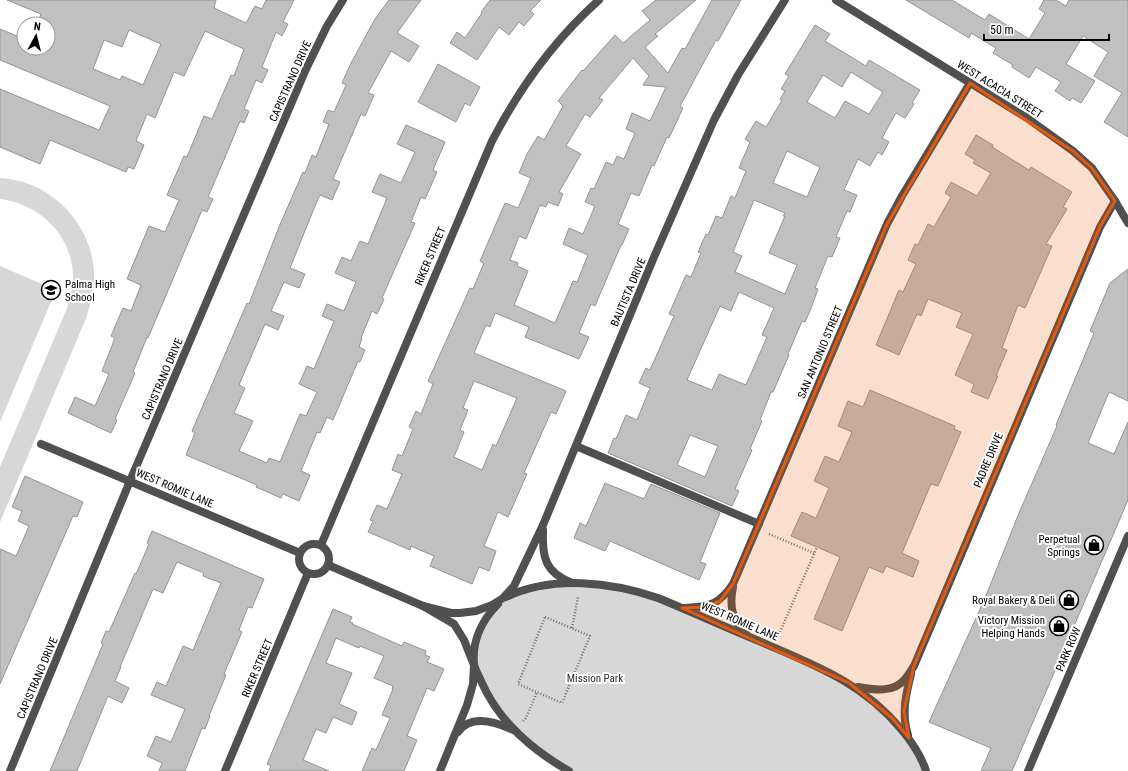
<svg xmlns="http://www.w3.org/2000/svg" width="1128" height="771" viewBox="0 0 1128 771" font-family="'Roboto Condensed',sans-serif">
<rect width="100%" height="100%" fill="#fff"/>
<g fill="#d7d7d7">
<path d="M0 178C49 180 91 222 94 271 95 287 91 301 87 316L0 522V467L67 308C69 300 72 292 73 284 76 239 42 204 0 199Z"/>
<polygon points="0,266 56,290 0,422"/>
<polygon points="566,584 638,591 827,671 892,718 926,771 569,771 536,750 483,687 475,649 476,640 503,598"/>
</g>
<g fill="#c0c0c0" stroke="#949494" fill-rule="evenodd">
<path d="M7 0H216L214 8 246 23 255 6 262 9 266 0H294L283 22 288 24 282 36 276 32 262 67 268 70 262 83 256 80 244 109 249 111 244 123 240 121 226 155 208 197 213 199 207 212 202 210 148 338 147 337 133 372 135 373 115 419 117 420 111 433 68 413 75 397 95 406 109 374 102 371 115 338 111 336 123 308 131 311 141 285 127 279 149 226 165 232 179 200 167 195 184 156 187 157 204 116 212 119 231 75 234 76 244 49 205 31 184 76 174 72 155 118 147 114 136 141 144 145 134 169 128 167 126 172 50 140 40 164 0 147V89L99 130 110 106 0 60V29L24 39V48H48V24H37L41 14ZM129 30 161 44 143 85 122 76 120 80 93 69 104 40 122 47Z"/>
<polygon points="389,0 421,0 397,33 419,46 409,62 391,51 368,93 374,95 365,116 361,114 333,179 340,182 332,200 320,195 317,201 290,268 305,274 299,288 284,282 271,311 284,316 278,330 265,324 239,385 245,388 234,413 253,421 239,451 267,463 269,458 280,462 300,414 306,416 317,392 299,384 307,366 314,369 334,321 322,316 327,304 344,311 356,282 335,273 342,257 351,261 360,241 368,244 387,198 372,192 380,174 401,183 415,152 397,144 406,125 445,142 433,170 437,172 425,199 421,197 411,222 415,223 382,298 384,299 377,314 372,311 361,338 362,338 359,347 365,350 360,362 358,361 333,420 327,417 320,433 317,432 301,471 310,475 299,501 283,494 281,498 256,487 257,485 186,455 195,433 192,431 247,303 249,304 279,227 303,172 305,173 312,155 316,157 329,124 323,122 328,110 334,112 346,85 342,83 351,63 375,19"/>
<polygon points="490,0 541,0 530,11 534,14 524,26 519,22 509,35 499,27 477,60 450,43 457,32 465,38 482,13 481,12"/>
<path d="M656 0H696L655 34 658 36 645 47 668 73 682 48 685 49 712 0H741L718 41 716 40 680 106 683 108 669 138 667 137 654 166 652 165 639 196 631 193 618 224 629 229 622 245H621L595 306 591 304 579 333 589 337 579 359 525 337 529 327 495 313 490 327 486 325 474 353 566 391 556 414 551 412 524 473 527 474 508 517 498 512 484 546 496 551 489 571 479 567 472 584 430 566 434 556 411 546 410 550 368 532 373 521 370 520 377 505 387 509 402 474 392 470 398 454 402 456 413 429 409 427 416 411 421 414 433 384 428 381 470 288 473 289 484 263 480 261 505 203 518 208 531 178 519 173 527 154 538 136 544 140 563 106 558 101 582 70 583 71 615 35 623 43 650 20 642 11ZM633 58 649 76 643 85 666 87 650 121 632 113 626 129 635 133 624 159 617 156 613 165 606 162 594 189 591 188 585 202 595 206 583 234 569 228 563 244 588 255 577 282 573 281 555 323 514 305 528 271 517 266 518 263 510 260 519 236 526 239 540 205 546 207 548 202 558 206 563 194 559 192 581 154 566 146 585 114 590 117 603 100 599 98ZM474 381 517 398 496 446 493 444 482 470 454 457 464 432 460 430 468 410 463 408Z"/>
<polygon points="906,0 952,0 985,20 989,14 1029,39 1045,13 1039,9 1044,0 1056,0 1066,6 1069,0 1128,0 1128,137 1104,122 1122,93 1094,76 1108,52 1083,36 1066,64 1095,81 1081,103 1072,98 1070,101 1055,91 1061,82 1036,67 1029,78 1012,67 1013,65 993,53 996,48 971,33 969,38"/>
<path d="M815 25 830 34 825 41 866 66 869 60 920 90 912 103 914 104 905 118 896 113 882 138 889 142 882 155 878 152 870 166 858 159 844 190 857 195 850 212 847 211 836 237 840 238 832 257 828 256 815 288 818 289 810 311 805 322 802 321 788 354 789 355 773 392H771L760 420 762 421 750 449 752 450 735 489 739 491 732 506 608 453 614 438 616 439 626 415 637 420 650 388 639 383 646 368 650 370 674 316 669 314 686 275 691 277 701 253 698 252 706 234 708 235 716 216 722 218 731 196 735 198 746 171 739 168 750 142 745 139 756 121 766 127 782 100 780 99 785 91 781 89 789 76 785 74ZM851 72 883 92 869 114 845 101 835 118 807 102 823 75 842 87ZM787 151 820 167 807 197 773 183ZM754 200 785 213 783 216H785L769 253 797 265 785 294 735 272 742 256 733 252ZM739 292 774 308 762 335 767 337 746 385 719 374 712 390 687 380 720 306 731 311ZM690 435 718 446 705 477 677 465Z"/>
<polygon points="438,64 480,87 470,106 465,103 456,122 418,102"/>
<polygon points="976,135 993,145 992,147 1029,170 1031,167 1072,192 1063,207 1067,209 1046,244 1052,246 1025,308 1018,305 1002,348 1007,350 996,376 998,376 988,399 971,392 974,384 955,375 973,334 956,327 962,313 928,299 921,316 917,314 899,355 876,345 899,290 903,292 916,264 908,260 915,244 918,245 928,224 934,227 951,197 945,193 951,182 977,196 991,173 973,163 975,160 965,154"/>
<polygon points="1128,269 1128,401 1109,392 1088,443 1114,454 1128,422 1128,500 1012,771 981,771 991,748 929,722 985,598 1019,513 1057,426 1056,425 1094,333 1090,331 1110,283"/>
<polygon points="870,390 955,426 954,429 961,432 938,486 931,484 902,553 919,561 913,577 886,566 883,573 869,567 842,631 814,619 840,557 791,536 802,512 816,518 829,488 814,481 825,456 839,462 852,432 838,426 848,401 863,407"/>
<polygon points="25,476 83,502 77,517 73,516 0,684 0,549 16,556 29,526 18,521 22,511 12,507"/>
<polygon points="605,483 644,499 651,484 720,513 700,562 706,564 699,580 610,541 605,551 574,538 580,523 586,526"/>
<polygon points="152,531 264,579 252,608 248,607 239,630 242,632 224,674 226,675 209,716 210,716 205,729 202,728 185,771 159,771 162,763 147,756 156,736 171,742 185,709 151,695 157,682 166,686 183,646 193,650 221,583 203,576 204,573 177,562 163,593 153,589 120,667 121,667 115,681 129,688 122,703 108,696 77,771 50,771 103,644 101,643 106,631 109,632 135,573 136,574 149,544 147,543"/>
<polygon points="333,609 352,617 350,622 353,623 352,624 402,646 404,642 426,651 425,655 430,657 427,662 444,669 434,691 427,688 407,736 417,740 404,771 362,771 372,748 376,750 390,718 382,715 393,689 392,689 393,686 374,678 384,656 360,646 359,648 336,638 326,663 352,673 339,704 357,712 352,725 333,717 326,733 316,729 303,760 329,771 269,771 271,766 267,764"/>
</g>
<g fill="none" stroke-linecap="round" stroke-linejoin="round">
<g stroke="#727272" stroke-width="2.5" stroke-dasharray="1 2" stroke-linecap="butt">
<polyline points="769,534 814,553"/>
<polygon points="545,617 590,636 562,703 518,684"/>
<polyline points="572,628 578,597"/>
<polyline points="780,632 817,547"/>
<polyline points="523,721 526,718 537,692"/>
</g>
<g stroke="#505050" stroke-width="8">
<polyline points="576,446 759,524"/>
<polyline points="1028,771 1128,536"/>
</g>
<g stroke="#505050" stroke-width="8">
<polyline points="41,444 300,553"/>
<path d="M543 530C542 556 544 572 572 583"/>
<polyline points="328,565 423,606 454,624 464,640 474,665 473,684 467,705 440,771"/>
<path d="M733 587C729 607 732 620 747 635"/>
<path d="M506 597C553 575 611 582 658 598 692 612 725 627 759 641 814 665 862 682 901 729 912 742 921 755 926 771"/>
<path d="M498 604C482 620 472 641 474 664 475 670 479 676 481 681 498 720 532 750 569 771"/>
<polyline points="423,606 451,613 460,613 476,611 492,605 503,598 514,586 543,525 654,257 714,120 738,75 785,0"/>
<path d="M685 608C709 607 719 605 733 584L887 224 902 196 970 83"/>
<path d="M858 687C874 690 894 693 905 679 909 675 911 670 914 666L1100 227 1115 201"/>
<path d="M458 732C471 714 496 722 513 730"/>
<path d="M908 735C901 714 906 694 911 674"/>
<polyline points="10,771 130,481 306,69 327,26 343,0"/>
</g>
<g stroke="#505050" stroke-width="8">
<polyline points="836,0 1027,118 1073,151 1092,168 1115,201 1128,223"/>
<circle cx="314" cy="559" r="15"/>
<path d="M321 545 492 141C520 87 553 41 599 0"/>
<polyline points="225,771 308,573"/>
</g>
</g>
<path fill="#e8590c" fill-opacity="0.2" stroke="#e8590c" stroke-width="3" stroke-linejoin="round" d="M970 83 1073 151 1092 168 1115 201 1100 227 914 666 904 711 909 738 892 718 849 683 682 608 705 607 720 601 733 584 887 224Z"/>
<defs>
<symbol id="school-ring" viewBox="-11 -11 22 22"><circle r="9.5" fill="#fff" stroke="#000" stroke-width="1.5"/><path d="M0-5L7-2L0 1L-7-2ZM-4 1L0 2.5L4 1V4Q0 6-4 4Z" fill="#000"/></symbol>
<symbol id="shop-ring" viewBox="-11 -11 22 22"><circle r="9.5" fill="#fff" stroke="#000" stroke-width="1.5"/><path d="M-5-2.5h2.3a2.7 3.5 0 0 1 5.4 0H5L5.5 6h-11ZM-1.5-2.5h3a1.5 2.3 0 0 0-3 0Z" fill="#000"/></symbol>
</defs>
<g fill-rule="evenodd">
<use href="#school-ring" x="40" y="279" width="22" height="22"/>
<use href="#shop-ring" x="1083" y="534" width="22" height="22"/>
<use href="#shop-ring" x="1058" y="589" width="22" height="22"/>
<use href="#shop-ring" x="1048" y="615" width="22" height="22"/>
</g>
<g text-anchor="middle" stroke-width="4" stroke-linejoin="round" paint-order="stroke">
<g font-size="11" fill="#000" stroke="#fff">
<text transform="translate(290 81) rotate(-66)" y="4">CAPISTRANO DRIVE</text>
<text transform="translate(1000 89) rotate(32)" y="4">WEST ACACIA STREET</text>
<text transform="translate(430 256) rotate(-67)" y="4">RIKER STREET</text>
<text transform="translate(628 292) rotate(-67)" y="4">BAUTISTA DRIVE</text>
<text transform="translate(820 352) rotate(-67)" y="4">SAN ANTONIO STREET</text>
<text transform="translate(162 379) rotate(-67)" y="4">CAPISTRANO DRIVE</text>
<text transform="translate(988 460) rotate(-67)" y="4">PADRE DRIVE</text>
<text transform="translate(175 488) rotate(23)" y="4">WEST ROMIE LANE</text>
<text transform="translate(740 621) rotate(23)" y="4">WEST ROMIE LANE</text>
<text transform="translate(1068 649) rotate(-67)" y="4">PARK ROW</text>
<text transform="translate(257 668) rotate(-67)" y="4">RIKER STREET</text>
<text transform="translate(37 678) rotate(-67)" y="4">CAPISTRANO DRIVE</text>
</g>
<g font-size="11" fill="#000" stroke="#fff" text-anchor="end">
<text x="65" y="288" text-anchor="start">Palma High<tspan x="65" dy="13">School</tspan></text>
<text x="1080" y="543">Perpetual<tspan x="1080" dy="13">Springs</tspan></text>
<text x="1055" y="604">Royal Bakery &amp; Deli</text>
<text x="1045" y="624">Victory Mission<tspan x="1045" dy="13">Helping Hands</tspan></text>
</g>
<g font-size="11" fill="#2e2e2e" stroke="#fff">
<text x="595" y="682">Mission Park</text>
</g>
</g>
<g transform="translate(36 36) rotate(7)"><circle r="19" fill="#ffffff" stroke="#999999"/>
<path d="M0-3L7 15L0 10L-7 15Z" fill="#000000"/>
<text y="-6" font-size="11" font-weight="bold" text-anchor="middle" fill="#000000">N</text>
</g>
<path d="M984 34v6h125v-6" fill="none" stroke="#000000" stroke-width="2"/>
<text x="990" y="34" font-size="12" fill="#000000" stroke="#ffffff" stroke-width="3" paint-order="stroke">50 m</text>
</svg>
